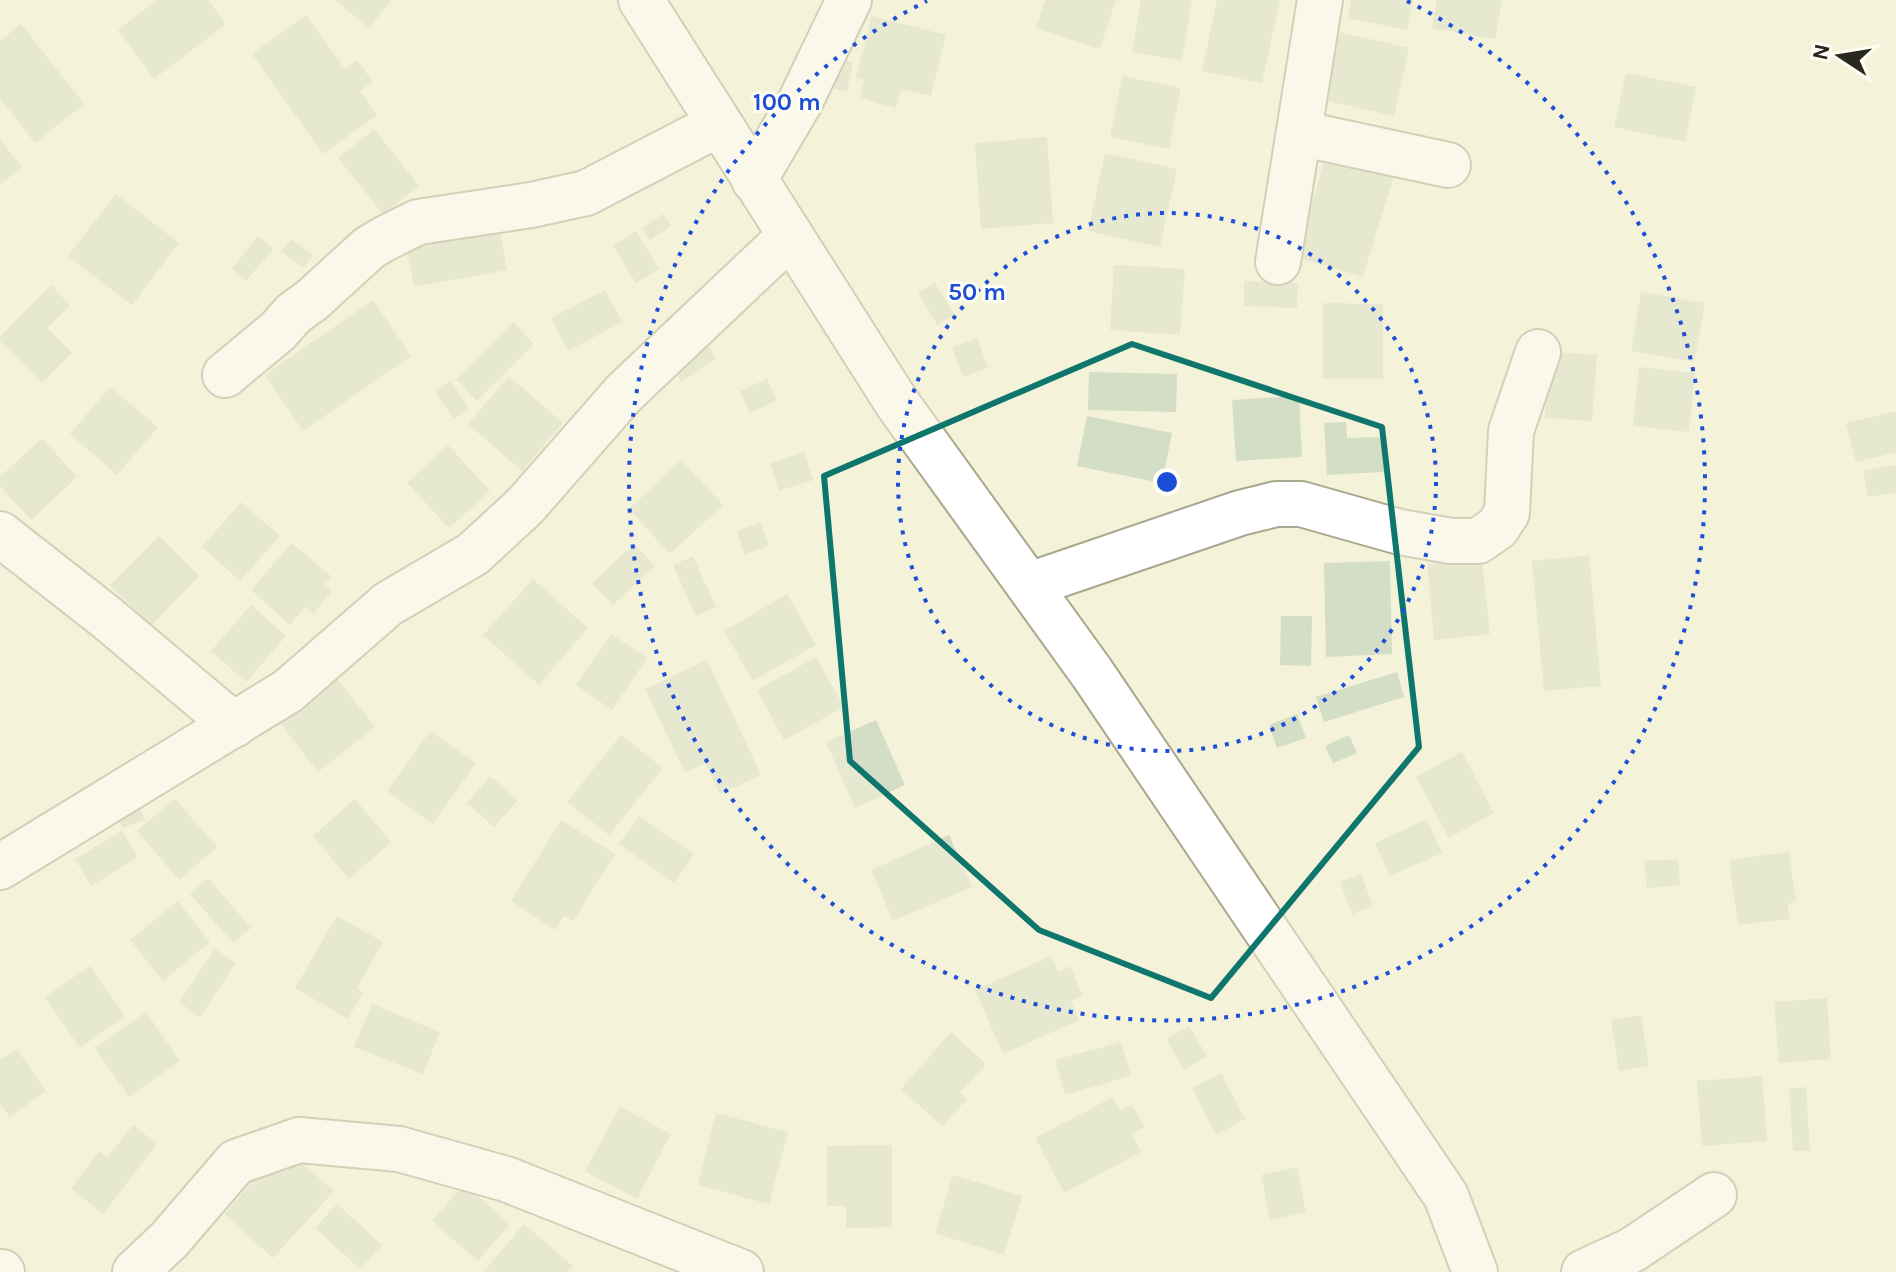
<svg xmlns="http://www.w3.org/2000/svg" width="1896" height="1272" viewBox="0 0 1896 1272" font-family="Karla,sans-serif">
<rect width="100%" height="100%" fill="#f4f2d8"/>
<g fill="#d4ddc5">
<polygon points="157,0 208,0 226,24 154,79 118,30"/>
<polygon points="335,0 392,0 369,28"/>
<polygon points="1045,0 1116,0 1100,49 1036,28"/>
<polygon points="1141,0 1192,0 1182,61 1132,52"/>
<polygon points="1217,0 1280,0 1262,83 1202,71"/>
<polygon points="1351,0 1413,0 1407,30 1348,18"/>
<polygon points="1437,0 1502,0 1495,39 1432,28"/>
<polygon points="306,15 345,69 357,60 373,82 360,91 377,115 323,154 252,54"/>
<polygon points="872,16 946,35 931,96 901,89 896,108 860,98 864,80 856,77"/>
<polygon points="21,24 84,104 35,143 0,98 0,41"/>
<polygon points="1339,32 1409,48 1394,116 1324,100"/>
<polygon points="834,57 853,62 847,92 827,88"/>
<polygon points="1626,73 1696,87 1685,142 1614,127"/>
<polygon points="1122,76 1181,88 1169,149 1110,137"/>
<polygon points="374,129 419,186 383,214 338,158"/>
<polygon points="1047,137 1053,223 981,229 975,143"/>
<polygon points="0,140 22,167 0,185"/>
<polygon points="1105,153 1177,169 1160,247 1088,231"/>
<polygon points="1326,155 1394,175 1363,277 1296,257"/>
<polygon points="116,194 179,243 132,305 68,256"/>
<polygon points="663,214 671,226 650,240 642,228"/>
<polygon points="500,230 507,270 414,287 406,247"/>
<polygon points="636,231 659,269 636,283 613,246"/>
<polygon points="258,236 273,249 246,281 232,269"/>
<polygon points="291,239 313,255 303,268 281,251"/>
<polygon points="1114,265 1185,269 1180,335 1110,330"/>
<polygon points="1244,281 1298,283 1297,308 1244,306"/>
<polygon points="935,283 954,314 937,325 918,293"/>
<polygon points="51,285 70,305 47,328 72,353 42,383 0,341 0,337"/>
<polygon points="605,290 622,322 568,351 551,318"/>
<polygon points="1641,292 1705,303 1694,362 1631,351"/>
<polygon points="373,300 411,356 303,431 265,375"/>
<polygon points="1323,303 1383,304 1383,379 1323,379"/>
<polygon points="513,322 534,344 477,401 456,379"/>
<polygon points="977,338 988,368 963,377 952,347"/>
<polygon points="705,341 716,358 682,382 670,365"/>
<polygon points="1549,352 1597,355 1592,421 1545,418"/>
<polygon points="1639,367 1695,373 1689,432 1633,426"/>
<polygon points="1089,372 1177,374 1176,412 1088,410"/>
<polygon points="509,376 563,423 522,471 468,424"/>
<polygon points="767,379 777,400 750,413 740,391"/>
<polygon points="450,381 469,408 454,419 435,392"/>
<polygon points="110,387 158,427 117,475 70,434"/>
<polygon points="1299,396 1302,457 1236,461 1232,400"/>
<polygon points="1896,411 1896,452 1856,462 1846,423"/>
<polygon points="1087,416 1172,433 1162,483 1077,466"/>
<polygon points="1346,422 1347,438 1383,437 1384,472 1327,475 1324,423"/>
<polygon points="42,438 77,477 31,520 0,486 0,477"/>
<polygon points="448,445 490,491 449,528 407,483"/>
<polygon points="804,452 813,480 779,491 770,463"/>
<polygon points="681,460 723,505 670,554 629,509"/>
<polygon points="1896,465 1896,492 1868,497 1863,471"/>
<polygon points="241,502 280,536 240,581 202,547"/>
<polygon points="761,523 769,546 744,554 737,531"/>
<polygon points="159,536 199,576 151,626 110,585"/>
<polygon points="292,543 332,577 325,584 332,591 313,614 305,607 290,625 251,590"/>
<polygon points="634,544 655,566 613,605 592,583"/>
<polygon points="1589,555 1601,686 1544,691 1532,561"/>
<polygon points="693,556 716,607 696,616 673,565"/>
<polygon points="1482,559 1490,634 1434,640 1427,564"/>
<polygon points="1390,561 1392,654 1326,657 1324,563"/>
<polygon points="533,579 588,628 539,685 483,635"/>
<polygon points="787,594 816,645 753,681 724,631"/>
<polygon points="251,605 286,636 246,682 211,651"/>
<polygon points="1281,616 1312,616 1311,666 1280,665"/>
<polygon points="611,634 647,658 612,710 576,685"/>
<polygon points="816,657 844,707 784,740 757,690"/>
<polygon points="707,660 761,775 720,794 705,763 685,773 645,689"/>
<polygon points="1397,672 1404,697 1324,722 1316,697"/>
<polygon points="335,676 375,727 318,772 278,720"/>
<polygon points="1297,714 1306,738 1277,748 1269,725"/>
<polygon points="876,720 905,785 855,808 826,742"/>
<polygon points="430,731 476,763 433,824 387,791"/>
<polygon points="621,735 663,768 609,835 567,802"/>
<polygon points="1349,735 1357,753 1333,763 1325,746"/>
<polygon points="1462,752 1494,813 1449,838 1416,777"/>
<polygon points="490,776 518,800 494,827 467,803"/>
<polygon points="175,799 217,847 179,880 137,831"/>
<polygon points="355,799 391,842 349,879 313,836"/>
<polygon points="136,801 145,819 123,828 115,810"/>
<polygon points="639,816 694,854 674,883 619,844"/>
<polygon points="1427,819 1442,853 1390,876 1375,843"/>
<polygon points="561,820 615,854 573,921 564,916 555,930 511,901"/>
<polygon points="122,831 138,857 91,886 75,859"/>
<polygon points="949,835 972,887 893,921 871,870"/>
<polygon points="1789,852 1796,902 1788,904 1789,919 1738,925 1729,860"/>
<polygon points="1678,859 1680,885 1647,888 1644,861"/>
<polygon points="1361,874 1373,906 1352,914 1340,882"/>
<polygon points="208,878 251,928 233,943 190,894"/>
<polygon points="178,901 210,942 163,981 130,940"/>
<polygon points="337,916 383,942 357,988 363,992 348,1019 295,988"/>
<polygon points="215,949 236,963 200,1017 179,1002"/>
<polygon points="1051,956 1058,972 1070,966 1083,996 1071,1001 1079,1020 1003,1054 975,990"/>
<polygon points="90,966 125,1016 80,1048 45,997"/>
<polygon points="1827,998 1831,1059 1779,1063 1774,1002"/>
<polygon points="372,1004 440,1032 423,1074 354,1047"/>
<polygon points="146,1012 180,1061 129,1097 95,1048"/>
<polygon points="1641,1015 1649,1066 1619,1071 1611,1020"/>
<polygon points="1189,1026 1207,1056 1184,1070 1166,1039"/>
<polygon points="951,1032 986,1064 960,1093 967,1099 942,1126 901,1089"/>
<polygon points="1121,1042 1131,1076 1065,1095 1055,1060"/>
<polygon points="17,1049 46,1091 10,1117 0,1104 0,1060"/>
<polygon points="1221,1073 1245,1119 1216,1135 1192,1088"/>
<polygon points="1762,1076 1767,1141 1702,1146 1697,1081"/>
<polygon points="1806,1087 1810,1151 1793,1151 1789,1088"/>
<polygon points="1113,1097 1120,1111 1132,1105 1145,1127 1132,1134 1141,1152 1064,1193 1035,1138"/>
<polygon points="620,1107 671,1134 637,1199 585,1171"/>
<polygon points="716,1113 788,1132 769,1204 698,1185"/>
<polygon points="133,1125 157,1144 103,1214 71,1188 100,1151 107,1158"/>
<polygon points="892,1145 892,1227 846,1228 846,1206 827,1206 827,1146"/>
<polygon points="284,1147 334,1191 273,1258 224,1214"/>
<polygon points="1297,1167 1306,1212 1270,1220 1261,1175"/>
<polygon points="953,1175 1022,1196 1004,1255 935,1233"/>
<polygon points="464,1184 510,1224 478,1261 432,1221"/>
<polygon points="337,1204 382,1245 360,1269 315,1228"/>
<polygon points="524,1224 573,1266 567,1272 483,1272"/>
</g>
<g fill="none" stroke-linecap="round" stroke-linejoin="round">
<defs>
<g id="minor">
<polyline points="641,0 897,403 1092,673 1446,1196 1475,1272"/>
<polyline points="1299,133 1448,165"/>
<polyline points="754,180 800,102 849,0"/>
<polyline points="1278,262 1320,0"/>
<polyline points="225,375 278,331 294,313 312,300 369,248 384,239 418,222 531,205 586,193 719,124"/>
<polyline points="0,534 106,617 234,725"/>
<polyline points="1029,585 1240,513 1276,504 1301,504 1400,532 1451,541 1478,541 1497,528 1507,513 1511,431 1538,352"/>
<polyline points="0,867 288,691 388,604 473,554 525,506 624,393 790,236"/>
<polyline points="0,1272 2,1272"/>
<polyline points="135,1272 169,1240 236,1162 299,1140 399,1149 506,1179 741,1272"/>
<polyline points="1584,1272 1632,1250 1714,1195"/>
</g>
</defs>
<use href="#minor" stroke="#a9a78e" stroke-width="48"/>
<use href="#minor" stroke="#fff" stroke-width="44"/>
</g>
<path d="M0 0H1896V1272H0ZM1132 344 1382 427 1419 747 1211 998 1039 930 850 761 824 476Z" fill="#f4f2d8" fill-opacity=".55" fill-rule="evenodd"/>
<path fill="none" stroke="#0f766e" stroke-width="6" stroke-linejoin="round" d="M1132 344 1382 427 1419 747 1211 998 1039 930 850 761 824 476Z"/>
<g fill="none" stroke="#1d4ed8" stroke-width="4" stroke-dasharray="4 8">
<circle cx="1167" cy="482" r="269"/>
<path d="M1407 1A538 538 0 1 1 927 1"/>
</g>
<circle cx="1167" cy="482" r="12" fill="#1d4ed8" stroke="#fffef4" stroke-width="4"/>
<g font-size="24" text-anchor="middle" font-weight="bold" fill="#1d4ed8" stroke="#fffef4" stroke-width="6" stroke-linejoin="round" paint-order="stroke">
<text x="787" y="110">100 m</text>
<text x="977" y="300">50 m</text>
</g>
<g transform="translate(1840 56) rotate(282)" stroke="#fffef4" stroke-width="6" paint-order="stroke">
<path d="M0-6L14 30L0 20L-14 30Z" fill="#28281e"/>
<text y="-12" font-size="22" font-weight="bold" text-anchor="middle" fill="#28281e">N</text>
</g>
</svg>
